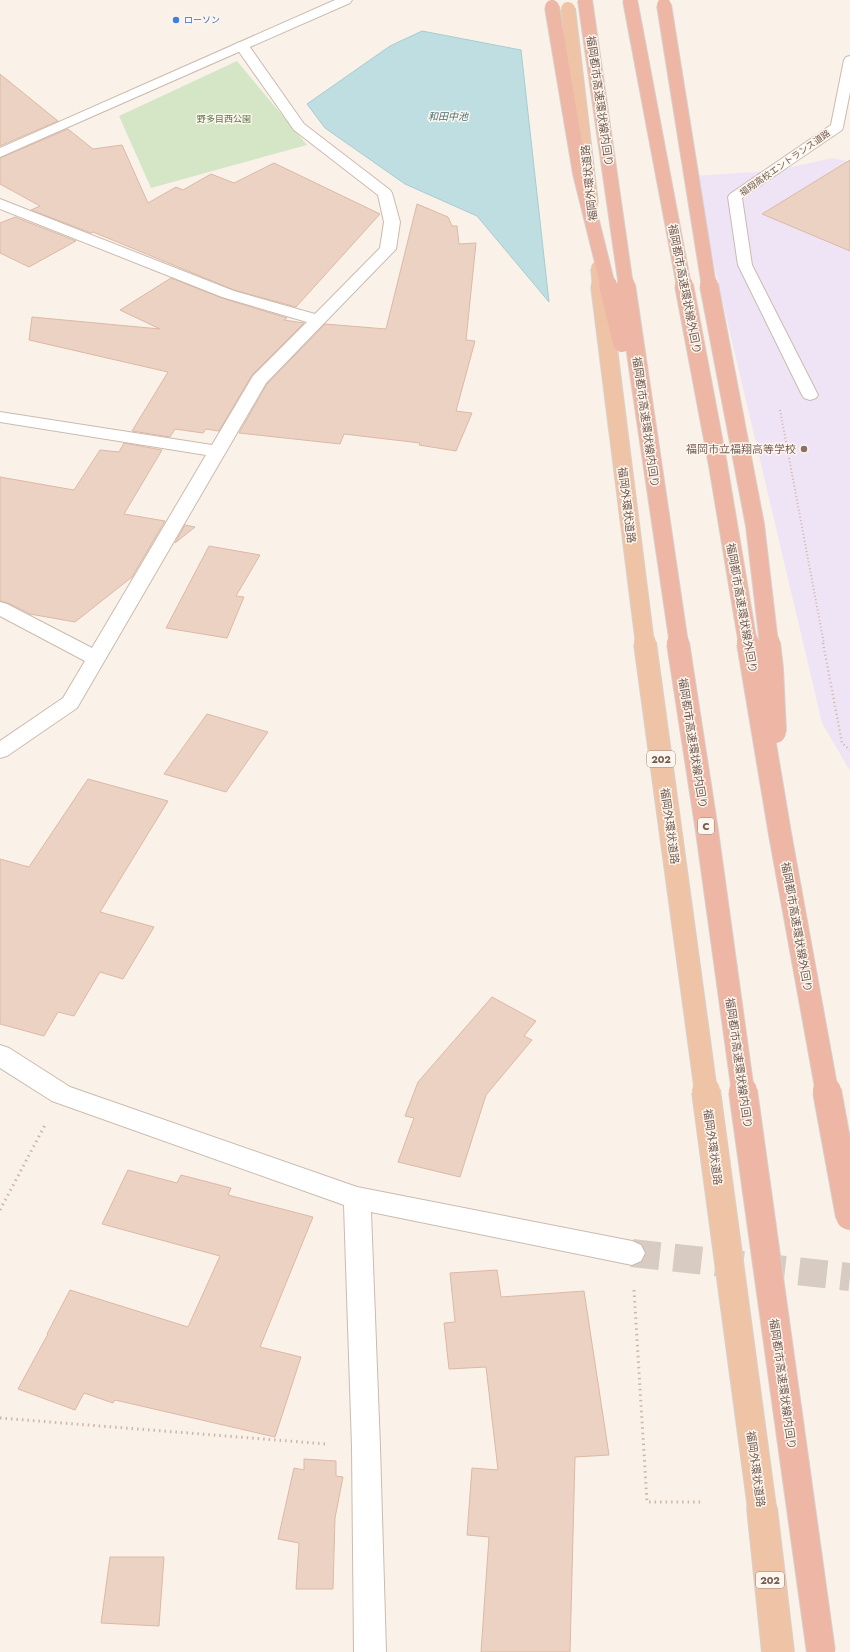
<svg xmlns="http://www.w3.org/2000/svg" width="850" height="1652" viewBox="0 0 850 1652" font-family="Jost,'Noto Sans JP',sans-serif">
<rect width="100%" height="100%" fill="#faf2e8"/>
<polygon fill="#efe4f6" points="833,158 850,162 850,771 822,723 693,176 772,171"/>
<polygon fill="#d5e6c7" points="237,61 307,145 151,188 119,116"/>
<polygon fill="#bedee1" stroke="#a6cdd2" points="422,31 521,50 549,302 477,216 405,184 325,128 307,104 390,46"/>
<g fill="#ecd2c2" stroke="#ddb8a5">
<polygon points="0,74 58,121 0,146"/>
<polygon points="68,129 93,149 122,145 148,203 176,187 183,190 211,174 234,183 274,163 380,214 296,307 234,290 93,232 91,233 31,210 40,206 0,184 0,158"/>
<polygon points="850,160 850,251 762,214"/>
<polygon points="417,204 448,217 452,226 457,226 459,244 476,243 466,340 475,341 456,411 472,413 456,451 419,445 420,443 344,434 340,444 239,433 267,384 325,324 386,329"/>
<polygon points="15,217 76,241 29,267 0,253 0,223"/>
<polygon points="171,278 222,298 287,318 284,320 304,323 252,375 219,431 206,429 203,433 175,429 170,437 132,431 168,372 29,340 32,317 160,329 120,310"/>
<polygon points="124,443 162,450 124,514 165,521 132,577 75,622 30,614 8,603 0,601 0,477 74,490 100,450 119,452"/>
<polygon points="185,525 195,527 175,543"/>
<polygon points="209,546 260,555 236,596 244,597 227,638 166,628"/>
<polygon points="207,714 268,732 226,792 164,774"/>
<polygon points="88,779 168,801 100,912 154,927 123,979 100,972 74,1016 58,1012 44,1036 0,1024 0,859 29,867"/>
<polygon points="492,997 536,1021 524,1036 532,1040 486,1095 460,1177 398,1162 414,1118 405,1116 418,1082"/>
<polygon points="128,1170 177,1183 181,1175 231,1188 228,1195 313,1217 260,1347 301,1357 275,1437 115,1400 113,1403 84,1393 75,1410 18,1389 48,1334 47,1334 70,1290 188,1327 220,1256 102,1224"/>
<polygon points="497,1270 501,1297 584,1291 609,1455 575,1457 570,1652 481,1652 489,1537 467,1535 472,1468 498,1470 486,1367 449,1369 444,1323 455,1322 450,1273"/>
<polygon points="304,1459 336,1461 336,1476 343,1477 335,1518 333,1589 296,1589 299,1543 278,1539 294,1468 304,1470"/>
<polygon points="110,1557 164,1557 159,1626 101,1623"/>
</g>
<g fill="none" stroke-linecap="round" stroke-linejoin="round">
<polyline stroke="#d8ccc2" stroke-width="28" stroke-dasharray="28 14" stroke-linecap="butt" points="632,1253 850,1277"/>
<defs>
<polygon id="service" points="850,56 850,92 843,127 842,130 742,198 752,265 818,395 816,398 810,400 804,398 802,395 738,265 728,197 730,194 831,125 844,60 846,57"/>
<g id="minor">
<polygon points="242,42 247,43 304,124 390,190 392,193 400,222 396,249 266,383 77,708 7,756 0,758 0,741 63,698 85,661 0,616 0,602 7,604 92,648 206,455 0,422 0,412 212,445 253,376 307,322 222,297 0,209 0,199 234,291 315,314 380,248 384,222 378,195 294,130 235,46 237,43"/>
<polygon points="0,1045 9,1048 70,1087 357,1187 632,1241 641,1245 645,1253 641,1261 632,1265 371,1212 380,1447 386,1652 354,1652 352,1447 344,1205 52,1101 0,1068"/>
</g>
<polygon id="tertiary" points="335,0 352,0 350,3 0,157 0,148"/>
<polygon id="trunk" points="762,1494 772,1498 777,1508 794,1652 762,1652 747,1508 752,1498"/>
</defs>
<use href="#service" stroke="#cbbaaf" stroke-width="2"/>
<use href="#minor" stroke="#cbbaaf" stroke-width="2"/>
<use href="#tertiary" stroke="#cbbaaf" stroke-width="2"/>
<use href="#trunk" stroke="#d7d1ce" stroke-width="2"/>
<polyline stroke="#d1b5a5" stroke-width="2" stroke-dasharray="1 2.5" stroke-linecap="butt" points="780,410 824,644"/>
<polyline stroke="#d1b5a5" stroke-width="2.5" stroke-dasharray="1 3" stroke-linecap="butt" points="823,643 842,743 850,750"/>
<g stroke="#d1b5a5" stroke-width="3" stroke-dasharray="1.5 4" stroke-linecap="butt">
<polyline points="0,1210 45,1125"/>
<polyline points="634,1290 647,1502 702,1502"/>
<polyline points="0,1418 326,1444"/>
</g>
<use href="#service" fill="#fff" fill-rule="evenodd"/>
<use href="#minor" fill="#fff" fill-rule="evenodd"/>
<use href="#tertiary" fill="#fff" fill-rule="evenodd"/>
<use href="#trunk" fill="#efc4a6" fill-rule="evenodd"/>
<defs>
<g id="trunk-bridge-far3">
<polyline points="568,9 591,204"/>
<polyline points="598,268 600,286"/>
</g>
<polyline id="trunk-bridge-far2" points="600,285 645,644"/>
<polyline id="trunk-bridge-far1" points="645,643 706,1092"/>
<polyline id="trunk-bridge" points="706,1091 762,1508"/>
<g id="motorway-bridge-far3">
<polyline points="585,0 626,286"/>
<polyline points="630,0 684,286"/>
<polyline points="664,5 709,286"/>
<polyline points="552,7 580,173 608,286"/>
</g>
<g id="motorway-bridge-far2">
<polyline points="608,285 622,343"/>
<polyline points="626,285 679,644"/>
<polyline points="684,285 718,465 748,644"/>
<polyline points="709,285 755,525 769,644"/>
</g>
<g id="motorway-bridge-far1">
<polyline points="678,643 707,831 743,1092"/>
<polyline points="748,643 780,834 827,1092"/>
<polyline points="769,643 772,669 775,732"/>
</g>
<g id="motorway-bridge">
<polyline points="743,1091 821,1652"/>
<polyline points="827,1091 850,1216"/>
</g>
</defs>
<use href="#trunk-bridge-far3" stroke="#d7d1ce" stroke-width="16" stroke-linecap="butt"/>
<use href="#trunk-bridge-far2" stroke="#d7d1ce" stroke-width="20" stroke-linecap="butt"/>
<use href="#trunk-bridge-far1" stroke="#d7d1ce" stroke-width="24" stroke-linecap="butt"/>
<use href="#trunk-bridge" stroke="#d7d1ce" stroke-width="30" stroke-linecap="butt"/>
<use href="#motorway-bridge-far3" stroke="#d7d1ce" stroke-width="16" stroke-linecap="butt"/>
<use href="#motorway-bridge-far2" stroke="#d7d1ce" stroke-width="20" stroke-linecap="butt"/>
<use href="#motorway-bridge-far1" stroke="#d7d1ce" stroke-width="24" stroke-linecap="butt"/>
<use href="#motorway-bridge" stroke="#d7d1ce" stroke-width="30" stroke-linecap="butt"/>
<use href="#trunk-bridge-far3" stroke="#efc4a6" stroke-width="14"/>
<use href="#trunk-bridge-far2" stroke="#efc4a6" stroke-width="18"/>
<use href="#trunk-bridge-far1" stroke="#efc4a6" stroke-width="22"/>
<use href="#trunk-bridge" stroke="#efc4a6" stroke-width="28"/>
<use href="#motorway-bridge-far3" stroke="#edb6a5" stroke-width="14"/>
<use href="#motorway-bridge-far2" stroke="#edb6a5" stroke-width="18"/>
<use href="#motorway-bridge-far1" stroke="#edb6a5" stroke-width="22"/>
<use href="#motorway-bridge" stroke="#edb6a5" stroke-width="28"/>
</g>
<circle fill="#3f7fe0" stroke="#fdf6ee" stroke-width="1.5" cx="176" cy="20" r="4"/>
<circle fill="#8d6e63" stroke="#fdf6ee" stroke-width="1.5" cx="804" cy="449" r="4"/>
<g text-anchor="middle" stroke-width="3" stroke-linejoin="round" paint-order="stroke">
<g font-size="9" fill="#366cbe" stroke="#fdf6ee" text-anchor="start">
<text x="184" y="23">ローソン</text>
</g>
<g font-size="9" fill="#577648" stroke="#fdf6ee">
<text x="224" y="122">野多目西公園</text>
</g>
<g font-size="9" fill="#715a4f" stroke="#fdf6ee">
<text transform="translate(785 163) rotate(-35)" y="3">福翔高校エントランス道路</text>
</g>
<g font-size="10" font-style="italic" fill="#47747b" stroke="#fdf6ee">
<text x="448" y="120">和田中池</text>
</g>
<g fill="#fdf6ee" stroke="#9b897f" stroke-width="1">
<rect x="647" y="751" width="28" height="16" rx="3"/>
<rect x="698" y="818" width="16" height="16" rx="3"/>
<rect x="756" y="1572" width="28" height="16" rx="3"/>
</g>
<g font-size="10" font-weight="bold" fill="#715a4f">
<text x="661" y="763">202</text>
<text x="706" y="830">C</text>
<text x="770" y="1584">202</text>
</g>
<g font-size="11" fill="#715a4f" stroke="#fdf6ee">
<text transform="translate(600 101) rotate(82)" y="4">福岡都市高速環状線内回り</text>
<text transform="translate(589 183) rotate(-96)" y="4">福岡外環状道路</text>
<text transform="translate(685 289) rotate(79)" y="4">福岡都市高速環状線外回り</text>
<text transform="translate(646 422) rotate(82)" y="4">福岡都市高速環状線内回り</text>
<text transform="translate(627 505) rotate(83)" y="4">福岡外環状道路</text>
<text transform="translate(742 608) rotate(80)" y="4">福岡都市高速環状線外回り</text>
<text transform="translate(693 743) rotate(81)" y="4">福岡都市高速環状線内回り</text>
<text transform="translate(670 826) rotate(82)" y="4">福岡外環状道路</text>
<text transform="translate(797 927) rotate(80)" y="4">福岡都市高速環状線外回り</text>
<text transform="translate(739 1063) rotate(82)" y="4">福岡都市高速環状線内回り</text>
<text transform="translate(713 1147) rotate(82)" y="4">福岡外環状道路</text>
<text transform="translate(783 1384) rotate(82)" y="4">福岡都市高速環状線内回り</text>
<text transform="translate(756 1469) rotate(82)" y="4">福岡外環状道路</text>
</g>
<g font-size="11" fill="#785e54" stroke="#fdf6ee" text-anchor="end">
<text x="796" y="453">福岡市立福翔高等学校</text>
</g>
</g>
</svg>
